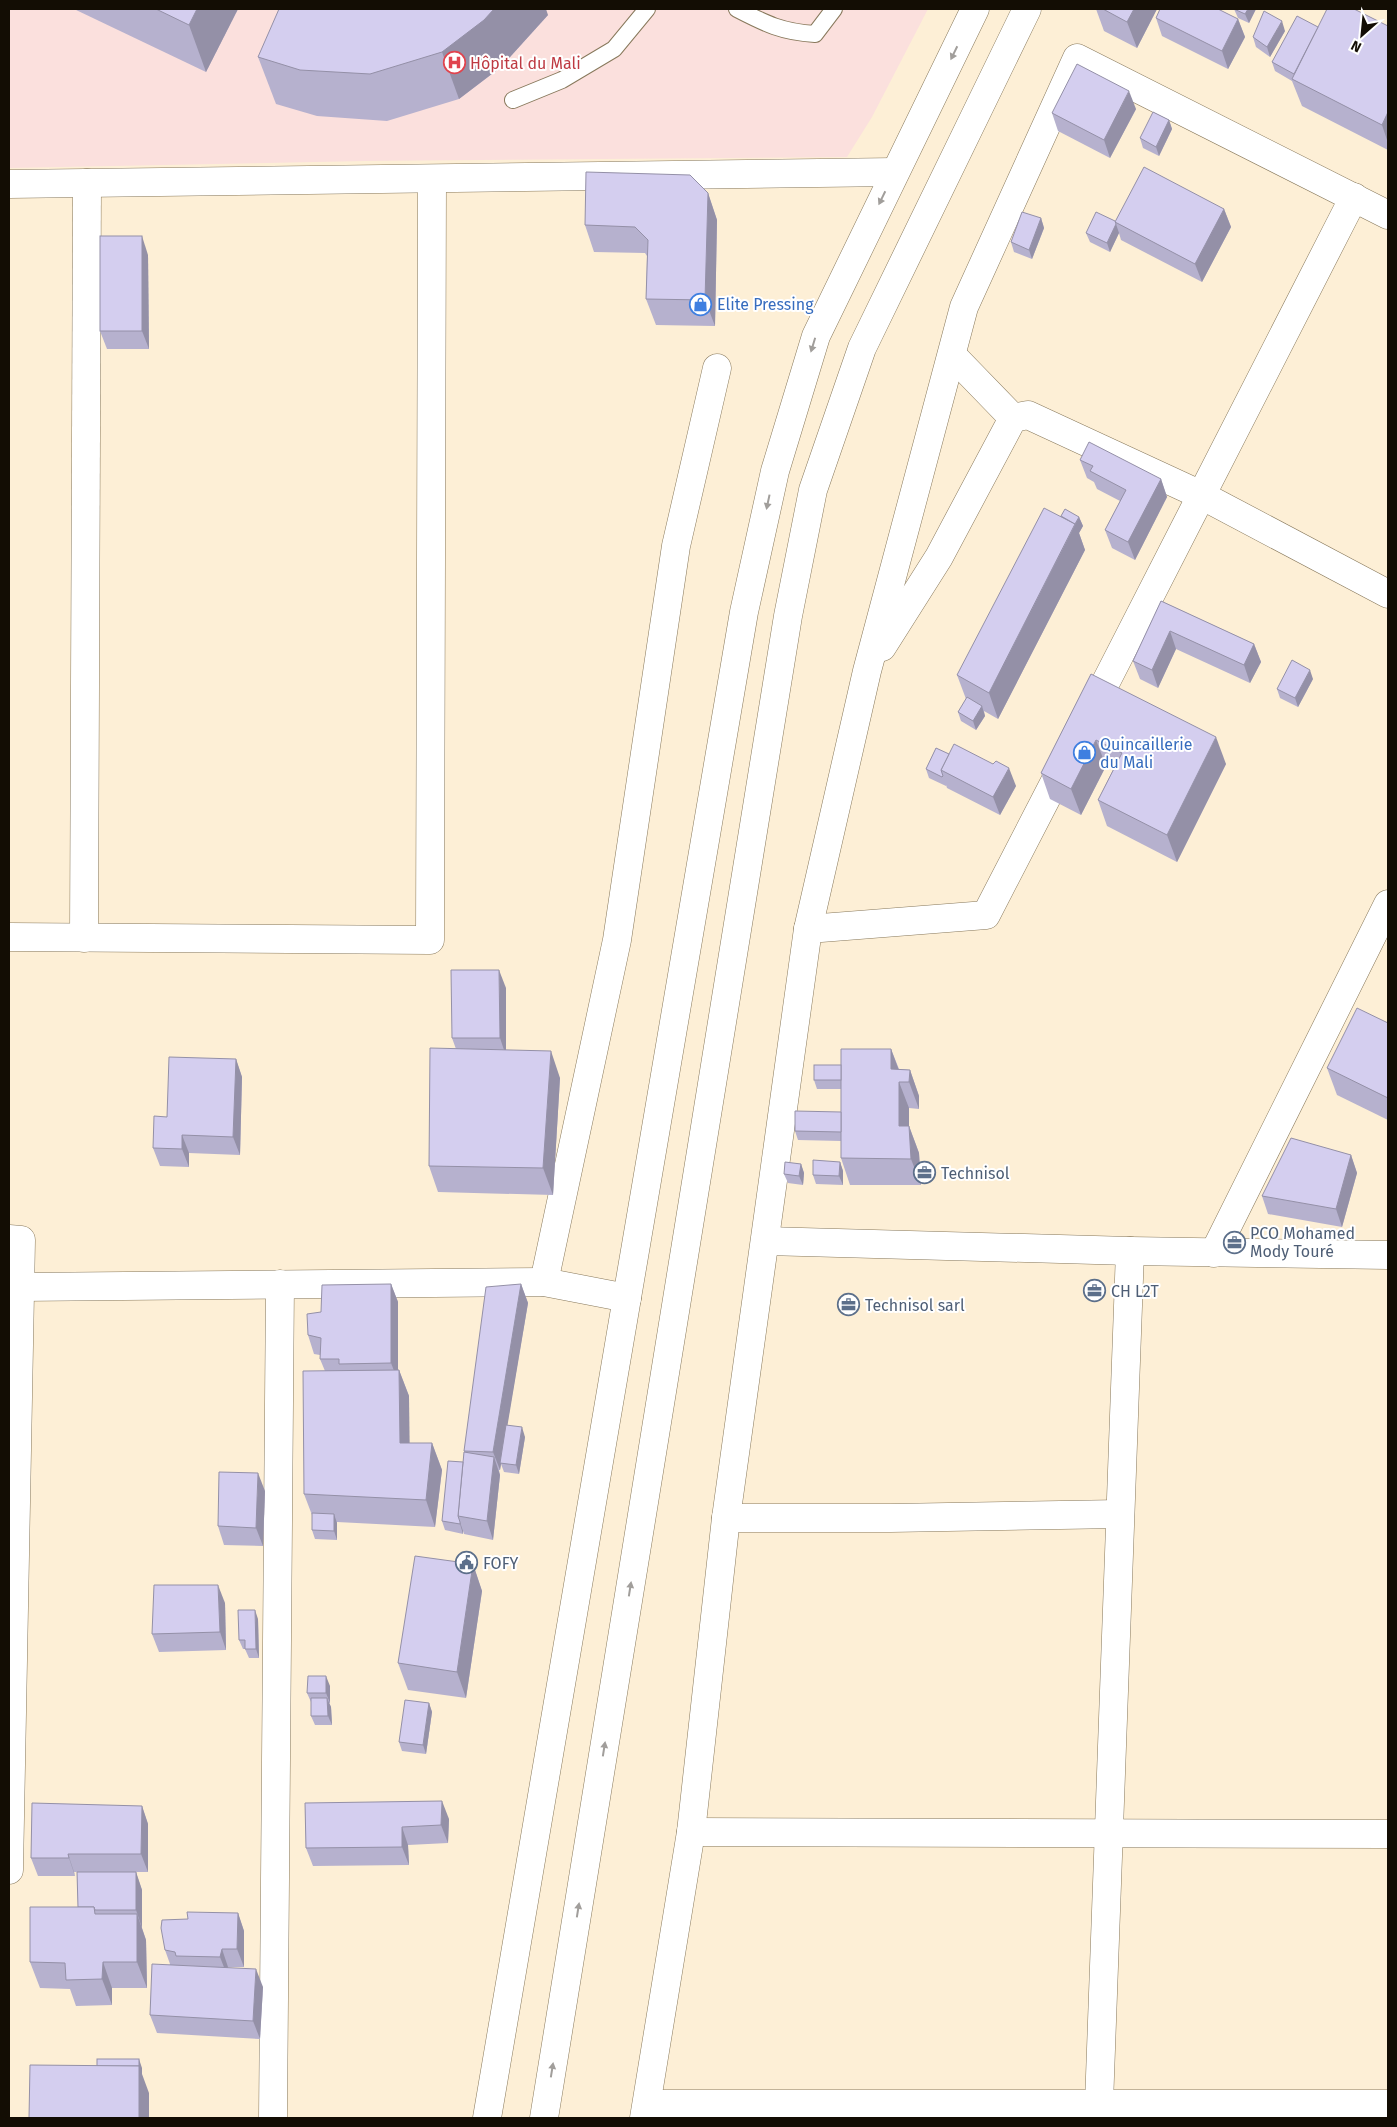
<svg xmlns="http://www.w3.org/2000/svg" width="1397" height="2127" viewBox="0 0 1397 2127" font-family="'Fira Sans',sans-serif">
<rect width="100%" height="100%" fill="#fdefd6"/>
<polygon fill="#fbe0dd" points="9,9 928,9 872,117 847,157 366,161 9,168"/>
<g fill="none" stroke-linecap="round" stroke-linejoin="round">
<defs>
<g id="lane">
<path d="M737 9C766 24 782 32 815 34L834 9"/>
<polyline points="513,100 562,80 614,49 647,9"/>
</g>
<g id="street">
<polyline points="9,184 895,172"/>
<polyline points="952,355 1013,418"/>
<polyline points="882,647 939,557 1013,418 1028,415 1201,495 1388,594"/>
<polyline points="1089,715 1354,197"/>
<polyline points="808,929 986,915 1066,760"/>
<polyline points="9,937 430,940 432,179"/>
<polyline points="84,938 87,183"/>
<polyline points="9,1239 21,1240 9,1870"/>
<polyline points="766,1241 1130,1251 1388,1255"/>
<polyline points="1214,1253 1388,904"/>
<polyline points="544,1282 617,940 676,546 717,368"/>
<polyline points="20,1287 544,1282 627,1298"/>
<polyline points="726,1518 891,1518 1120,1514"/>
<polyline points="691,1832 1388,1834"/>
<polyline points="647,2104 1388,2104"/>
<polyline points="1099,2104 1130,1251"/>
<polyline points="273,2118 280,1284"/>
<polyline points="644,2118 691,1832 726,1518 808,929 867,671 964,307 1077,58 1388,215"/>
</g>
<g id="secondary">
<polyline points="487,2118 744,612 775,471 816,336 975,9"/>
<polyline points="544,2118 788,616 813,490 862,348 1027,9"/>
</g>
</defs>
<use href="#lane" stroke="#88795c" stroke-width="18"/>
<use href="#street" stroke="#88795c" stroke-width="29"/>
<use href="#secondary" stroke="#88795c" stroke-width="29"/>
<use href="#lane" stroke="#fff" stroke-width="16"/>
<use href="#street" stroke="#fff" stroke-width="28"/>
<use href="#secondary" stroke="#fff" stroke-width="28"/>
</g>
<g fill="#b6b1ce">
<polygon points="74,9 238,9 206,72"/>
<polygon points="1096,9 1157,9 1137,48 1104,31"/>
<polygon points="1234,9 1256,9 1249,23 1238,18"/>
<polygon points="548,15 501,67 459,99 387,121 317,116 276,104 258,57"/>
<polygon points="1156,18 1238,19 1245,37 1228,69 1162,36"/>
<polygon points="1388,26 1388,150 1302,106 1292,81 1275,71 1272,62 1318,27"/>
<polygon points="1285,31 1270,57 1256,47 1253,37"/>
<polygon points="1136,109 1110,158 1058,131 1052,113"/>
<polygon points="1169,120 1172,129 1159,156 1143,148 1140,138"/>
<polygon points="708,193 717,220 715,326 656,325 646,299 647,256 645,253 594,252 585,225"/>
<polygon points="1224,209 1231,227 1202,282 1121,240 1119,233 1110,252 1090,242 1086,233 1115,221"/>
<polygon points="1041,218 1044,228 1032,259 1014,252 1011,242"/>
<polygon points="148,255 149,349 107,349 100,331"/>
<polygon points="1080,460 1161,479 1167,497 1135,560 1112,548 1105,530 1120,501 1097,489 1094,482 1087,478"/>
<polygon points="1061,516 1079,517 1083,526 1079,533 1085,550 998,719 984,711 985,716 976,730 961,721 958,712 966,699 957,675"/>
<polygon points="1161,601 1254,644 1261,662 1250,683 1176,649 1158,688 1140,679 1133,661"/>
<polygon points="1091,674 1226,764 1177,862 1107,826 1098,800 1113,770 1106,766 1081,815 1050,799 1041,773"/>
<polygon points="1313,679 1298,707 1280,698 1277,689"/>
<polygon points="936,748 1016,786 1000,815 947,788 946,785 946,786 929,778 926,769"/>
<polygon points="506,988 506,1050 560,1078 553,1195 438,1192 429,1166 456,1049 452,1038"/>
<polygon points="1388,1023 1388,1120 1337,1095 1327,1068"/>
<polygon points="891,1049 899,1069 910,1070 919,1096 919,1109 909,1108 909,1126 919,1153 921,1185 850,1185 841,1158 841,1141 798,1140 795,1131 841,1112 841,1089 817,1089 814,1080 841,1065"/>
<polygon points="236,1059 242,1077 240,1155 189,1153 189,1167 160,1166 153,1148 167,1117"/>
<polygon points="1351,1155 1357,1173 1342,1227 1268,1214 1262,1196"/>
<polygon points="840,1162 843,1171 843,1185 816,1184 813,1175"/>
<polygon points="801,1164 804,1173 803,1185 788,1183 784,1174"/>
<polygon points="391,1284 398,1302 398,1370 399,1370 409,1396 409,1443 432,1443 442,1470 435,1527 337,1522 337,1540 315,1539 312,1530 312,1515 304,1494 325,1371 320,1359 320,1355 314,1354 308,1335 321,1312"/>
<polygon points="521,1284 528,1303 507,1425 525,1437 519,1474 504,1472 501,1464 500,1470 499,1470 500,1475 493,1540 464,1534 463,1531 463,1534 445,1530 442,1521 463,1462 464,1452 464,1451"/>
<polygon points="265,1491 263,1546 224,1545 218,1526"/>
<polygon points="473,1564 482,1591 466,1698 408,1690 398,1663"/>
<polygon points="225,1603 226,1650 159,1652 152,1634"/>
<polygon points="258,1619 259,1658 249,1658 245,1649 243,1649 239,1640"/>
<polygon points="330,1686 330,1703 329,1703 331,1707 332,1725 315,1725 311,1716 311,1702 307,1693"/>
<polygon points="429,1703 432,1712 426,1754 402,1751 399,1742"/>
<polygon points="305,1803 449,1819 448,1843 408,1845 409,1865 313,1866 306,1848"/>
<polygon points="142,1806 148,1824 148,1872 136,1872 142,1890 142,1928 146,1940 147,1988 112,1988 112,2005 76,2006 70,1989 40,1988 30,1962 78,1907 77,1872 74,1872 75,1876 38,1876 31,1858"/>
<polygon points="238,1913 244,1931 244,1967 228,1967 228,1968 263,1987 260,2039 157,2033 150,2015 170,1964 165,1950 188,1919"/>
</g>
<g fill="#9490a7">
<polygon points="197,9 238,9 206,72 189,25"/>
<polygon points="494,9 546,9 548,15 501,67 459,99 442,52"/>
<polygon points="1134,9 1157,9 1137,48 1127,22"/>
<polygon points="1248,9 1256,9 1249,23 1245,14"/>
<polygon points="1238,19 1245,37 1228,69 1222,51"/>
<polygon points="1282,21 1285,31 1270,57 1267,47"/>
<polygon points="1129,91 1136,109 1110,158 1104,140"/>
<polygon points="1388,112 1388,143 1382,125"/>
<polygon points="1169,120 1172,129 1159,156 1156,147"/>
<polygon points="708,193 717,220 715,326 705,300"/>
<polygon points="1224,209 1231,227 1202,282 1195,264"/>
<polygon points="1041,218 1044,228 1032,259 1029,250"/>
<polygon points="1116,224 1119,233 1110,252 1107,243"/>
<polygon points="142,236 148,255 149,349 142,331"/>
<polygon points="1161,479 1167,497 1135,560 1128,542"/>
<polygon points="1079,517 1083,526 1079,533 1085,550 998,719 989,693"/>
<polygon points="1170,631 1176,649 1158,688 1152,670"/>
<polygon points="1254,644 1261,662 1250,683 1244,665"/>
<polygon points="1310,670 1313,679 1298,707 1295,698"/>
<polygon points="982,706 985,716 976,730 973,721"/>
<polygon points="1216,737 1226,764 1177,862 1167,835"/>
<polygon points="1096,740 1106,766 1081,815 1071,789"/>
<polygon points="1009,768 1016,786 1000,815 993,797"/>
<polygon points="499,970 506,988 506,1056 500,1038"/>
<polygon points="891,1049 901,1076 899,1082 909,1108 909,1152 899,1126 891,1069"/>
<polygon points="551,1051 560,1078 553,1195 543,1168"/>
<polygon points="236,1059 242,1077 240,1155 233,1137"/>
<polygon points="910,1070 919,1096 919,1109 909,1082"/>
<polygon points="909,1126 919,1153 921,1185 911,1159"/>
<polygon points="182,1135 189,1153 189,1167 182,1149"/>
<polygon points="1351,1155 1357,1173 1342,1227 1336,1209"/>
<polygon points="840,1162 843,1171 843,1185 839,1176"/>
<polygon points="801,1164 804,1173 803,1185 799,1176"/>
<polygon points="391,1284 398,1302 398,1381 391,1363"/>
<polygon points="521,1284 528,1303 500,1470 493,1452"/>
<polygon points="399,1370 409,1396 410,1470 400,1443"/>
<polygon points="522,1427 525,1437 519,1474 516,1465"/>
<polygon points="432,1443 442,1470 435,1527 426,1500"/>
<polygon points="494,1457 500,1475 493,1540 487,1521"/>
<polygon points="258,1473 265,1491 263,1546 256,1528"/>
<polygon points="334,1514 337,1523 337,1540 334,1531"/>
<polygon points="460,1522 463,1531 463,1534 460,1524"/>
<polygon points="473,1564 482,1591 466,1698 457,1672"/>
<polygon points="218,1585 225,1603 226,1650 220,1632"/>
<polygon points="255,1610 258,1619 259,1658 256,1649"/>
<polygon points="326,1676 330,1686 330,1703 326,1693"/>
<polygon points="327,1698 331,1707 332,1725 328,1716"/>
<polygon points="429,1703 432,1712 426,1754 423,1745"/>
<polygon points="442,1801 449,1819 448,1843 441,1825"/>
<polygon points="142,1806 148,1824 148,1872 141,1854"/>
<polygon points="402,1827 408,1845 409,1865 402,1847"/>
<polygon points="68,1854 74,1872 75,1876 69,1858"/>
<polygon points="136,1872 142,1890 142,1928 136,1910"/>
<polygon points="238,1913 244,1931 244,1967 237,1949"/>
<polygon points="137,1914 146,1940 147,1988 137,1962"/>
<polygon points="222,1949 228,1967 227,1975 220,1957"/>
<polygon points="103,1962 112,1988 112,2005 102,1979"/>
<polygon points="256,1969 263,1987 260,2039 253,2021"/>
<polygon points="139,2059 142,2068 142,2074 149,2093 149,2118 139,2118"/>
</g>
<g fill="#d4ceef" stroke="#9490a7">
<polygon points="156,9 197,9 189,25"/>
<polygon points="279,9 494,9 484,20 442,52 370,74 300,70 258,57"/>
<polygon points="1103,9 1134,9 1127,22"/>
<polygon points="1160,9 1218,9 1238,19 1222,51 1156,18"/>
<polygon points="1234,9 1248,9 1245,14"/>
<polygon points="1327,9 1354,9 1388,26 1388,112 1382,125 1292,79"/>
<polygon points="1264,11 1282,21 1267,47 1253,37"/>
<polygon points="1297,16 1318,27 1294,74 1272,62"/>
<polygon points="1077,64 1129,91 1104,140 1052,113"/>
<polygon points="1153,112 1169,120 1156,147 1140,138"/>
<polygon points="1144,167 1224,209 1195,264 1115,222"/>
<polygon points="586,172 690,175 708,193 705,300 646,299 648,240 635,227 585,225"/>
<polygon points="1022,212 1041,218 1029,250 1011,242"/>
<polygon points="1096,212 1115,221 1116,224 1107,243 1086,233"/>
<rect x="100" y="236" width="42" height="95"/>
<polygon points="1089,442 1161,479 1128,542 1105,530 1126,490 1090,471 1093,466 1080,460"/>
<polygon points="1044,508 1075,524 989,693 957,675"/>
<polygon points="1065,509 1079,517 1075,524 1061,516"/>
<polygon points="1161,601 1254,644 1244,665 1170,631 1152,670 1133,661"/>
<polygon points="1292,660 1310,670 1295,698 1277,689"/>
<polygon points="1091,674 1216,737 1167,835 1098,800 1122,753 1096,740 1071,789 1041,773"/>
<polygon points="967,697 982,706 973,721 958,712"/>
<polygon points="954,744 993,764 996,761 1009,768 993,797 941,770"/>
<polygon points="936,748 949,754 941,770 943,776 942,777 926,769"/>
<polygon points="451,970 499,970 500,1038 452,1038"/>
<polygon points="1357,1008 1388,1023 1388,1098 1327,1068"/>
<polygon points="430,1048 551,1051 543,1168 429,1166"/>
<polygon points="841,1049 891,1049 891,1069 910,1070 909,1082 899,1082 899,1126 909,1126 911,1159 841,1158"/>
<polygon points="169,1057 236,1059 233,1137 182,1135 182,1149 153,1148 154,1116 167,1117"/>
<rect x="814" y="1065" width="27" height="15"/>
<polygon points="795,1111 841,1112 841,1132 795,1131"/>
<polygon points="1291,1138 1351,1155 1336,1209 1262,1196"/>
<polygon points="813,1160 840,1162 839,1176 813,1175"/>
<polygon points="785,1162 801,1164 799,1176 784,1174"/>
<polygon points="391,1284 391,1363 339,1364 339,1359 320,1359 321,1338 308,1335 307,1314 321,1312 322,1285"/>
<polygon points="521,1284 493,1452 464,1451 486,1287"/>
<polygon points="399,1370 400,1443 432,1443 426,1500 304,1494 303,1371"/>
<polygon points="506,1425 522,1427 516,1465 500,1463"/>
<polygon points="464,1452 494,1457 487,1521 458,1516"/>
<polygon points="448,1461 463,1462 458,1516 460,1522 460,1524 442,1521"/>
<polygon points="219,1472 258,1473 256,1528 218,1526"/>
<polygon points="312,1513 334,1514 334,1531 312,1530"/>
<polygon points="415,1556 473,1564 457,1672 398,1663"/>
<polygon points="154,1585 218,1585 220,1632 152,1634"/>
<polygon points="238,1610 255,1610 256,1649 245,1649 245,1640 239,1640"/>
<polygon points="308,1676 326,1676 326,1693 307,1693"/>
<polygon points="311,1698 327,1698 328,1716 311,1716"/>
<polygon points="405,1700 429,1703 423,1745 399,1742"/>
<polygon points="442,1801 441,1825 402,1827 402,1847 306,1848 305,1803"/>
<polygon points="32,1803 142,1806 141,1854 68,1854 69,1858 31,1858"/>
<polygon points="77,1872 136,1872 136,1910 95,1910 94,1907 78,1907"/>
<polygon points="30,1907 94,1907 95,1914 137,1914 137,1962 103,1962 102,1979 66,1980 65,1963 30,1962"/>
<polygon points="187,1912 238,1913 237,1949 222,1949 220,1957 176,1956 175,1952 165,1950 161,1928 162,1920 188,1919"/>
<polygon points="152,1964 256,1969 253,2021 150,2015"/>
<rect x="97" y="2059" width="42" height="7"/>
<polygon points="30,2065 139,2066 139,2118 29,2118"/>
</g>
<defs><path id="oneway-solid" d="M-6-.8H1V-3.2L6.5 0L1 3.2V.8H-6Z" transform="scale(1.25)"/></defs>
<g fill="#a19e9b">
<use href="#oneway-solid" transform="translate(954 53) rotate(116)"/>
<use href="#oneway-solid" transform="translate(882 198) rotate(116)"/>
<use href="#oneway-solid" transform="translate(813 345) rotate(107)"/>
<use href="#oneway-solid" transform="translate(768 502) rotate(102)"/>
<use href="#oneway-solid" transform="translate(630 1589) rotate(-81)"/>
<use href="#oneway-solid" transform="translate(604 1749) rotate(-81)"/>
<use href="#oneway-solid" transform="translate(578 1910) rotate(-81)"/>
<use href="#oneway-solid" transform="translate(552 2070) rotate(-81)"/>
</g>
<defs>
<symbol id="hospital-ring" viewBox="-11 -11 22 22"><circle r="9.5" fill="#fff" stroke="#e0444e" stroke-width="1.5"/><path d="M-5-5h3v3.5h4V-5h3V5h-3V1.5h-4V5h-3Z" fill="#e0444e"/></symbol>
<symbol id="shop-ring" viewBox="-11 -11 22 22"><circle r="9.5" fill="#fff" stroke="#3f7fe0" stroke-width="1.5"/><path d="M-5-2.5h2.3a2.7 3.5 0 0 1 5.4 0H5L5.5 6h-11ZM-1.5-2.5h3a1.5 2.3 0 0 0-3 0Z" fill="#3f7fe0"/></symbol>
<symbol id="office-ring" viewBox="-11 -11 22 22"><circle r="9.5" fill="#fff" stroke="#5c6f8a" stroke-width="1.5"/><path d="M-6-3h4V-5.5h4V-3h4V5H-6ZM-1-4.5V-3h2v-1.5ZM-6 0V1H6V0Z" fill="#5c6f8a"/></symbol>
<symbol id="civic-ring" viewBox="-11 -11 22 22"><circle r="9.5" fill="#fff" stroke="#5c6f8a" stroke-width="1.5"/><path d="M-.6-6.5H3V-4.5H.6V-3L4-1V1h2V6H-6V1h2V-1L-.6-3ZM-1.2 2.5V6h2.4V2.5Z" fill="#5c6f8a"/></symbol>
</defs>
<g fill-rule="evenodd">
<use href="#hospital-ring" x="442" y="50" width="25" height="25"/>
<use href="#shop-ring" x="688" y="292" width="25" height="25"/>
<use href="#shop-ring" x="1072" y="740" width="25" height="25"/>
<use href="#office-ring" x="912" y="1160" width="25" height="25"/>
<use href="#office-ring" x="1222" y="1230" width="25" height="25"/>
<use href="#office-ring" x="1082" y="1278" width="25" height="25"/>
<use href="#office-ring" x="836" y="1292" width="25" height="25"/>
<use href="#civic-ring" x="454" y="1550" width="25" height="25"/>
</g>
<g text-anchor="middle" stroke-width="4" stroke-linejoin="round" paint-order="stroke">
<g font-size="16" fill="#be3a42" stroke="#fff" text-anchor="start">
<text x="470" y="69">Hôpital du Mali</text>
</g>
<g font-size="16" fill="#366cbe" stroke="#fff" text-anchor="start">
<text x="717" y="310">Elite Pressing</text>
<text x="1100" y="750">Quincaillerie<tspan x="1100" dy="18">du Mali</tspan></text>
</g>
<g font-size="16" fill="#4e5e75" stroke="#fff" text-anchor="start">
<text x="941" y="1179">Technisol</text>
<text x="1250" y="1239">PCO Mohamed<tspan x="1250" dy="18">Mody Touré</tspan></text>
<text x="1111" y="1297">CH L2T</text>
<text x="865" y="1311">Technisol sarl</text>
<text x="483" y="1569">FOFY</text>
</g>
</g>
<rect width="1397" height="2127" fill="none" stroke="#130d04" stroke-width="20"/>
<g transform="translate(1362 35) rotate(207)" stroke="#ffffff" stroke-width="4" paint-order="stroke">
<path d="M0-4L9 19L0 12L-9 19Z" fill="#130d04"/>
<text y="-8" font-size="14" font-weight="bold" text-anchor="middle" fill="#130d04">N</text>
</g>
</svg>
